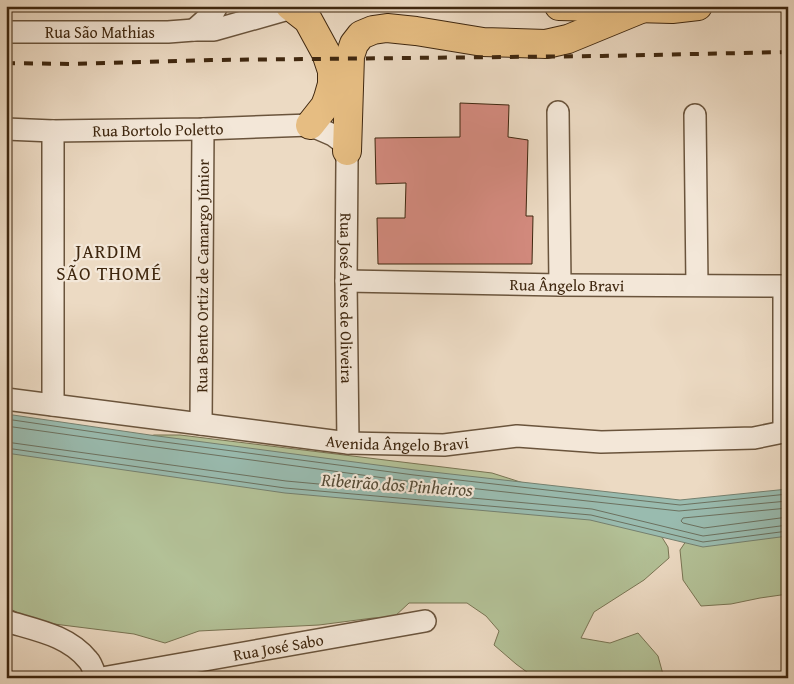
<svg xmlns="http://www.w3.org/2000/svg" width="794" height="684" viewBox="0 0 794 684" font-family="'Gentium Book Plus',serif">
<rect width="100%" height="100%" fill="#ecdac3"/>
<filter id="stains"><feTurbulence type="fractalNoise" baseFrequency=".004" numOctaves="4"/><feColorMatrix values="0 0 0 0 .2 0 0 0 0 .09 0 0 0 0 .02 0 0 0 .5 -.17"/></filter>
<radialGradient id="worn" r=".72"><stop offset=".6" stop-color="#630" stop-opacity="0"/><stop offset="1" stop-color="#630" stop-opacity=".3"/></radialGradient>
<g fill="#b3c197" stroke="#797453">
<polygon points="6,426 127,443 154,435 180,435 492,473 558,494 647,513 668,547 669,558 644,580 594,612 581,638 610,643 638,633 658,656 664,678 535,678 516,664 494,645 499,631 486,616 467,603 409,603 393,618 373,618 319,625 199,631 165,643 134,634 38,622 6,607"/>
<polygon points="788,523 788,594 760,598 731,604 701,606 683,580 680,550 697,525"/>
</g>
<polygon fill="#99bbaf" stroke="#75806f" points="6,414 150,435 415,470 680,500 788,489 788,536 703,547 590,520 285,493 6,453"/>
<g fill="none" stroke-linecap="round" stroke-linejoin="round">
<g stroke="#6c715f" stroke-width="1">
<polyline points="6,419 149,440 414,475 680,505 788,494"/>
<polyline points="6,426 148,446 414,482 679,511 788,501"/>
<polyline points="6,442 286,481 592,509 703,536 788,525"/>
<polyline points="6,448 285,488 591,515 703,542 788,531"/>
<polyline points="788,508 683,518 681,521 683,523 704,528 788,517"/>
</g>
</g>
<polygon fill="#d38a7e" stroke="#3f270f" points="460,103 509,105 508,137 528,140 526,216 533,216 532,264 378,264 377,218 405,218 406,183 376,184 375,138 460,137"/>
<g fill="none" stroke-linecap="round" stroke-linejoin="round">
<defs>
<g id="minor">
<polyline points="194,30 213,13 217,6"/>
<path id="s1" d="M6 32H168L194 30H214L292 8"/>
<polyline points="558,112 560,285"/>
<polyline points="695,115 697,285"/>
<path id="s2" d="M6 129 53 131 203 129 310 125 333 135 341 141 347 151V163L346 281 348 443"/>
<polyline points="53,131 53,405"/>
<path id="s3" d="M346 281 560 285 788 286"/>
<polyline points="784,286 784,431"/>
<path id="s4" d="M6 399 348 443 444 445 517 436 601 442 754 438 788 431"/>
<path id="s5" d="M201 424 203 129"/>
<path d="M6 621C35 630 68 635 88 660 92 664 94 672 96 678"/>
<path id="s6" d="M102 678 425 621"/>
</g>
<g id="primary">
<polyline points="290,6 308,20 326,53 332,71 332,84 328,98 325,106 310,125"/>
<polyline points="559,6 672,9 698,6"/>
<polyline points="347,151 350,56 354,44 361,35 373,30 387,28 416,31 483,42 546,44 568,39 641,9"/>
</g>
</defs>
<use href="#minor" stroke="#6a543c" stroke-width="24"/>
<use href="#primary" stroke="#3f270f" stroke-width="30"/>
<use href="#minor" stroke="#f3e7d8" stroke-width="21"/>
<use href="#primary" stroke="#e6bd82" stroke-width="28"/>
<polyline stroke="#3f270f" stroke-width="4" stroke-dasharray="9 9" stroke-linecap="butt" points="6,63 73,64 211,60 602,56 788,52"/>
</g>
<g text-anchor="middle" stroke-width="4.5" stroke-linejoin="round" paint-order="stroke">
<g font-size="16" fill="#3f270f" stroke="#f3e7d8">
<text dy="6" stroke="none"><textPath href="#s1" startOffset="94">Rua São Mathias</textPath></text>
<text dy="6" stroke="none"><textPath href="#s2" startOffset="152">Rua Bortolo Poletto</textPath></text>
<text dy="6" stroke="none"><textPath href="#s5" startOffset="148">Rua Bento Ortiz de Camargo Júnior</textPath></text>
<text dy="6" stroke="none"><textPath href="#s3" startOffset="221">Rua Ângelo Bravi</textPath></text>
<text dy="6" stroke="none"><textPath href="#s2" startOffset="498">Rua José Alves de Oliveira</textPath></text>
<text dy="6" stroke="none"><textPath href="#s4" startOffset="394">Avenida Ângelo Bravi</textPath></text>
<text dy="6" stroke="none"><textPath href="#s6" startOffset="179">Rua José Sabo</textPath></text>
</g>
<g font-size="18" font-style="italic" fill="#564c37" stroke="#f3e7d8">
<text transform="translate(397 485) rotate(4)" y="6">Ribeirão dos Pinheiros</text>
</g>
<g font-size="19" letter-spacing="1" fill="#3f270f" stroke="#f3e7d8">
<text x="109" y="258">JARDIM<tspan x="109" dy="22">SÃO THOMÉ</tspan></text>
</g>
</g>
<rect width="794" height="684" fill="none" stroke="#ecdac3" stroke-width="25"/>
<rect x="8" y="8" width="779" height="669" fill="none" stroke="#3f270f" stroke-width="2.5"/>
<rect x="12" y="12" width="769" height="659" fill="none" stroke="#3f270f"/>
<rect width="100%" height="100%" filter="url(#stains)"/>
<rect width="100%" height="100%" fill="url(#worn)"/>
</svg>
